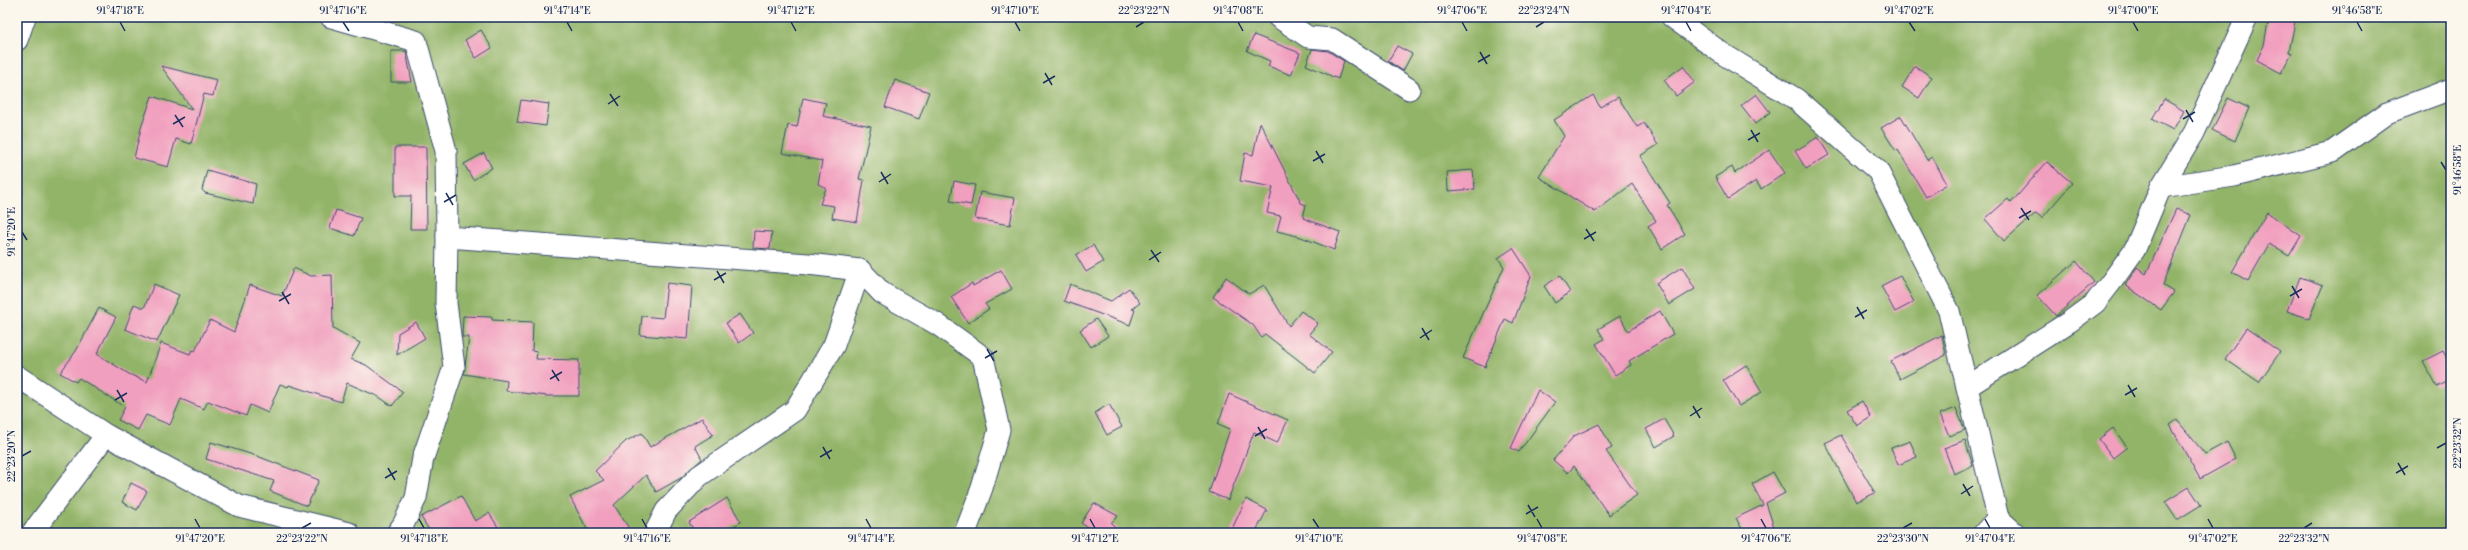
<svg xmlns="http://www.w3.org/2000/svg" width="2468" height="550" viewBox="0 0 2468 550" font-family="'Libre Bodoni',serif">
<rect width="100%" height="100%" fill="#fbf7ec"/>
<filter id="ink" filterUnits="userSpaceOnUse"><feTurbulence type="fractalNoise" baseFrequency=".025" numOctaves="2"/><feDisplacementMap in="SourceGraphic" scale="8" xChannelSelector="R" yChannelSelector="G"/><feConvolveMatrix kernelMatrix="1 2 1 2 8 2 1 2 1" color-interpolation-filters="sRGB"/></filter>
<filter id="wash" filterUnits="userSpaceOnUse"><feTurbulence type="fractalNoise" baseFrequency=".012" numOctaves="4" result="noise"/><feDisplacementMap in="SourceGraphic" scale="16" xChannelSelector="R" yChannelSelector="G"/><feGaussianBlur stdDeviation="0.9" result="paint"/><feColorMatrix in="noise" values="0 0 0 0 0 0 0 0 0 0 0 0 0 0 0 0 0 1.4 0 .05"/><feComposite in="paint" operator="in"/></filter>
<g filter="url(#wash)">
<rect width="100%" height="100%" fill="#ece6c8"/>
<rect fill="#92b468" stroke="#567263" x="17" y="17" width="2434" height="516"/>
<g id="blocks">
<g fill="#f19fbe">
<polygon points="2269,17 2296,17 2289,52 2292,53 2281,73 2257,60 2264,45"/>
<polygon points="481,30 492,48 476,58 465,40"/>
<polygon points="1254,35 1300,53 1291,75 1268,66 1270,61 1247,51"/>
<polygon points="1397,46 1412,54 1403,71 1388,61"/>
<polygon points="1312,49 1328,51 1344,61 1338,79 1306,65"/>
<polygon points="391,51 406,51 412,82 391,82"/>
<polygon points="161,66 217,80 213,96 204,94 191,144 176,139 168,167 134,158 141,128 152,96 192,109"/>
<polygon points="1683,66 1695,82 1676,96 1664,80"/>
<polygon points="1915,66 1932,77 1919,98 1902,87"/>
<polygon points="895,80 929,92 919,119 885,107"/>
<polygon points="1756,94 1770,112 1755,124 1741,106"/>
<polygon points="1593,95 1600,107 1618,97 1637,127 1644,123 1658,145 1640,156 1670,203 1667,205 1685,234 1662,249 1648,226 1656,221 1632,184 1595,212 1539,177 1564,136 1554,120"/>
<polygon points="803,98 826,103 823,116 871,126 859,179 864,180 857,222 832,218 834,206 820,204 826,188 818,184 822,161 782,153 788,125 797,127"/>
<polygon points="2228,98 2249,108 2235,141 2212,130"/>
<polygon points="2164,99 2184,111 2173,130 2152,119"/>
<polygon points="521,100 549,104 546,126 517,122"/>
<polygon points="1901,116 1927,160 1932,157 1947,184 1926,197 1898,150 1896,151 1881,128"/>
<polygon points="1260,122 1301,203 1306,205 1303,218 1340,232 1334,250 1301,237 1277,231 1281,216 1267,213 1273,187 1240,181 1245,153 1253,155"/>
<polygon points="1818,137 1829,155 1806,169 1795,151"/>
<polygon points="395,147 426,147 427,229 410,229 411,196 395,196"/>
<polygon points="1769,150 1785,173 1761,189 1756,181 1728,199 1715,177 1732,167 1735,173"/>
<polygon points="484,153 492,168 473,180 464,164"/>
<polygon points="2047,162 2072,183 2042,218 2036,213 2004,241 1985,219 2008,199 2011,203"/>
<polygon points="207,170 256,184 253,204 205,193 202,190"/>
<polygon points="1473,170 1475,189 1448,191 1447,172"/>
<polygon points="954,181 975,185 971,205 950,201"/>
<polygon points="980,192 1015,198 1010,225 975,219"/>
<polygon points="2176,209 2191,215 2163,285 2174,292 2161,310 2125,285 2137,267 2146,274"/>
<polygon points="336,210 361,218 354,236 330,228"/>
<polygon points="2267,212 2301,236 2289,256 2269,244 2248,281 2232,272"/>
<polygon points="754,231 772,232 770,249 753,248"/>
<polygon points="1093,245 1103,262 1086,272 1076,255"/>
<polygon points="1513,248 1531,276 1513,323 1505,319 1485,367 1463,358 1504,267 1498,258"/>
<polygon points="2076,261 2094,282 2056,316 2037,295"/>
<polygon points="1682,267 1695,289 1669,305 1656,283"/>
<polygon points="294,268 311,276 332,275 333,328 360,343 351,359 366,365 403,392 392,406 379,397 347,383 341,402 289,385 288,387 280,384 268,413 250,405 246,416 208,401 204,409 181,399 170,425 146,415 138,430 118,420 125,407 79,378 76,382 60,373 76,351 99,308 116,317 97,354 129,374 147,382 161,343 190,354 192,350 195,351 210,320 234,332 250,285 282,296"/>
<polygon points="1001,270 1012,289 985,304 989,309 968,323 951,297 972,283 973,286"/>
<polygon points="1560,276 1570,292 1555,303 1544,286"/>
<polygon points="1900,276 1914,302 1895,312 1881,286"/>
<polygon points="1226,277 1249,294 1264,285 1289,326 1301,311 1318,323 1309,334 1332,352 1315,373 1265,334 1261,337 1253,325 1213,297"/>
<polygon points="2300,277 2323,285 2309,319 2287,311"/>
<polygon points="667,283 692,286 688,339 640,335 642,316 663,318"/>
<polygon points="154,284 179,295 157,342 125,329 134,304 144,308"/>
<polygon points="1070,284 1111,301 1129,288 1140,303 1132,309 1135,310 1130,325 1064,301"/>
<polygon points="1660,311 1673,334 1629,361 1631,365 1615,375 1596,344 1604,339 1598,329 1620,316 1628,331"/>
<polygon points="740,314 753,333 739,343 726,323"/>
<polygon points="463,316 492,317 492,320 533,322 532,351 537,352 536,359 579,360 579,396 547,396 506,391 507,381 464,374 469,337 462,337"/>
<polygon points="1096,319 1108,336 1091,347 1080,330"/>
<polygon points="416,322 425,338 397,355 398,333"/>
<polygon points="2246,328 2280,352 2259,382 2225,359"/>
<polygon points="1942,335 1946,355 1900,379 1891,361"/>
<polygon points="2443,351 2451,366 2451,380 2437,387 2423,361"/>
<polygon points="1746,365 1762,392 1739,406 1723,380"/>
<polygon points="1538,390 1555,402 1519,452 1511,448"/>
<polygon points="1229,394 1288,420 1277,443 1254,432 1228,500 1209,492 1230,429 1218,424"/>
<polygon points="1862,401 1871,417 1857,426 1847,410"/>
<polygon points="1109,404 1122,427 1107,435 1095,413"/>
<polygon points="1956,408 1965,430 1949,436 1940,414"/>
<polygon points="702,418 713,435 695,446 702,459 681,478 656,492 646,475 614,505 632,533 589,533 570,497 604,480 595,471 626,441 642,433 650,447"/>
<polygon points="1664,419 1674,436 1656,447 1646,429"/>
<polygon points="2177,420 2205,454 2227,442 2236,459 2200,479 2170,425"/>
<polygon points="1599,424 1612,448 1606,451 1637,495 1609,515 1574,466 1568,473 1553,460 1574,436"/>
<polygon points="2113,428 2127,447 2113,458 2099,439"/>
<polygon points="1841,435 1875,493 1856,502 1825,443"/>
<polygon points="1965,440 1973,466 1954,474 1944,448"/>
<polygon points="1910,441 1917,457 1898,465 1891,448"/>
<polygon points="211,442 257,456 319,480 307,506 270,491 274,481 206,459"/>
<polygon points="1773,472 1785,493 1766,503 1776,533 1744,533 1736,518 1763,505 1752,484"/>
<polygon points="131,483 147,491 137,510 122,502"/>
<polygon points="2189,487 2201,505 2177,520 2165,502"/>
<polygon points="461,496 475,521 489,513 502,533 431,533 421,517"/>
<polygon points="727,498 741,522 722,533 695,533 689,522"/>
<polygon points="1246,499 1267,510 1255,533 1230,533"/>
<polygon points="1094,503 1118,516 1111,523 1121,533 1096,533 1081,523"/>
</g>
</g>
</g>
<g filter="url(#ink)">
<use href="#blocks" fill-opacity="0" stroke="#3a4a6e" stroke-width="1"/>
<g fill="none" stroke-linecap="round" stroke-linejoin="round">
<defs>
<g id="street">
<polyline points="331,17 416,41 446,151 447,237 808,264 860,270 834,345 795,410 699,476 666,511 655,533"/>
<polyline points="1278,17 1308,37 1332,39 1409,89"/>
<polyline points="1672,17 1723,54 1796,99 1878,171 1949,311 1998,518 2015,533"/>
<polyline points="17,40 25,17"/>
<polyline points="2161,187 2234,176 2332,152 2387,113 2451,89"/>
<polyline points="860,270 882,293 937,324 983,357 999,430 982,488 965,533"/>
<polyline points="17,376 106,435 239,506 349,533"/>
<polyline points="1967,387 2069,322 2095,303 2112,281 2135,249 2161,187 2194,133 2247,17"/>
<polyline points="32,533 106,435"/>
<polyline points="397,533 403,525 416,498 423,458 454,367 446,303 447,237"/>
<polyline points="1984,533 1998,518"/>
</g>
</defs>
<use href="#street" stroke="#3a4a6e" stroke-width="23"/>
<use href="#street" stroke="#fff" stroke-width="21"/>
</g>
</g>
<path fill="none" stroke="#1b2f5e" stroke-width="1.5" d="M120 22 125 31M343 22 349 31M567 22 572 31M791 22 796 31M1015 22 1020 31M1238 22 1243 31M1462 22 1467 31M1686 22 1691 31M1909 22 1915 31M2133 22 2138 31M2357 22 2362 31M1136 27 1144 22M1536 27 1544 22M1480 52 1487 64M1478 62 1490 55M1045 73 1052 85M1043 83 1055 76M610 94 618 106M608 104 620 96M2186 110 2193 122M175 115 183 127M2183 119 2195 112M173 124 185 117M1751 130 1758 142M1748 140 1760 133M1316 151 1323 163M1313 161 1325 154M2441 162 2446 170M881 172 888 184M879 182 891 174M446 193 453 205M444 202 456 195M2021 208 2029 220M2019 218 2031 211M1586 229 1594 241M22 232 27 240M1584 239 1596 232M1151 250 1159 262M1149 260 1161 252M717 271 724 283M714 280 726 273M2292 286 2299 298M282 292 289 304M2290 296 2302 289M279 301 291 294M1857 307 1864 319M1855 317 1867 310M1422 328 1429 340M1420 338 1432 330M987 349 994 361M985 358 997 351M552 370 559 381M550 379 562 372M2128 385 2135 397M117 390 124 402M2125 395 2137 388M115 400 127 393M1693 406 1700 418M1690 416 1702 408M1258 427 1265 439M1255 436 1267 429M823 447 830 459M2437 448 2446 443M22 456 31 451M820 457 832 450M2398 463 2405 475M388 468 395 480M2396 473 2408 466M385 478 397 471M1963 484 1970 496M1961 494 1973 486M1528 505 1535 517M1526 514 1538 507M195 519 200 528M419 519 424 528M642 519 647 528M866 519 871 528M1090 519 1095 528M1313 519 1319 528M1537 519 1542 528M1761 519 1766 528M1985 519 1990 528M2208 519 2213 528M302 528 311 523M1903 528 1912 523M2304 528 2312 523"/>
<rect width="2468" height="550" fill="none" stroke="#fbf7ec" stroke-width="44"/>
<rect x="22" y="22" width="2424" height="506" fill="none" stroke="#1b2f5e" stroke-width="1.5"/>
<g font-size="10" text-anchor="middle" fill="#1b2f5e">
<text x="120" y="14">91°47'18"E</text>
<text x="343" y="14">91°47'16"E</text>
<text x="567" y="14">91°47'14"E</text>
<text x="791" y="14">91°47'12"E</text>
<text x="1015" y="14">91°47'10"E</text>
<text x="1144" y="14">22°23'22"N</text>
<text x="1238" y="14">91°47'08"E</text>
<text x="1462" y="14">91°47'06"E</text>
<text x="1544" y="14">22°23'24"N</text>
<text x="1686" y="14">91°47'04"E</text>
<text x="1909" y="14">91°47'02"E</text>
<text x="2133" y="14">91°47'00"E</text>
<text x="2357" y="14">91°46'58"E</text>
<text transform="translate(2457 170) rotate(-90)" y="4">91°46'58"E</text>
<text transform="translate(11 232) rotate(-90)" y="4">91°47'20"E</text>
<text transform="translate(2457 443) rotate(-90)" y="4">22°23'32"N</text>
<text transform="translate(11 456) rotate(-90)" y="4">22°23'20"N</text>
<text x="200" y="542">91°47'20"E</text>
<text x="302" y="542">22°23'22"N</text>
<text x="424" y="542">91°47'18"E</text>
<text x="647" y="542">91°47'16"E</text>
<text x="871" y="542">91°47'14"E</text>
<text x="1095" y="542">91°47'12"E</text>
<text x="1319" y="542">91°47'10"E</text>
<text x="1542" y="542">91°47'08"E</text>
<text x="1766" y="542">91°47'06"E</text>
<text x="1903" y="542">22°23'30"N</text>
<text x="1990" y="542">91°47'04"E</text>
<text x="2213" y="542">91°47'02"E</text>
<text x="2304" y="542">22°23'32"N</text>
</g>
</svg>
